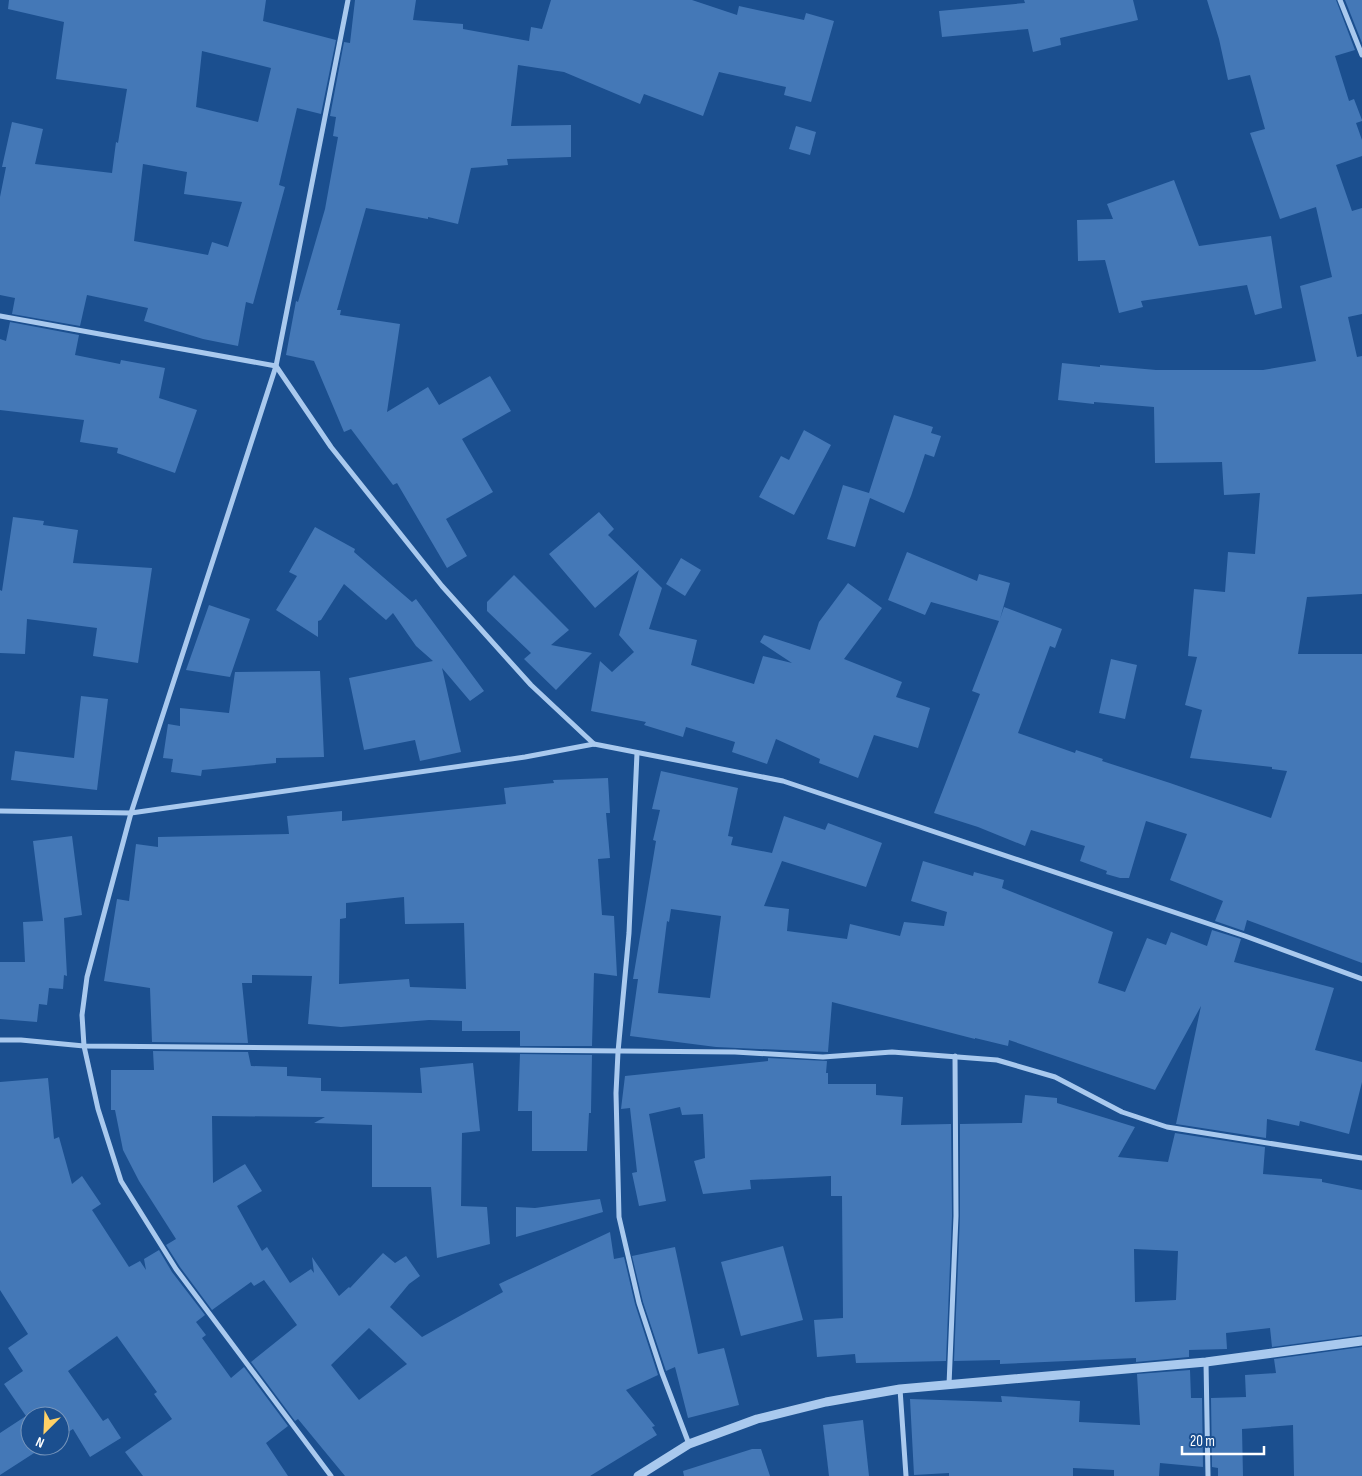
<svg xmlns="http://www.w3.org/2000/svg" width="1362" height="1476" viewBox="0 0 1362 1476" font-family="'Sofia Sans Condensed',sans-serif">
<rect width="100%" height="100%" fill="#1b4f8f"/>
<g fill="#4478b7" fill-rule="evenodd">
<path d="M9 0H266L263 21 336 40 321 114 297 108 279 185 285 187 253 304 246 302 238 346 203 339 144 321 148 308 87 295 80 326 12 314 15 298 0 295V197L6 167H2L12 122 43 129 35 164 112 173 116 142 118 143 127 89 56 79 64 22 8 9ZM202 51 271 68 258 122 196 107ZM143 164 187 172 184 194 242 202 228 247 212 242 208 255 134 241Z"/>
<polygon points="355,0 416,0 413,20 463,24 463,29 529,41 531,27 542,29 551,0 692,0 737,15 739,6 804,20 806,13 834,21 811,102 784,95 786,87 719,72 703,116 644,94 640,104 564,72 518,65 511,126 571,125 571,157 507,159 508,165 471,168 458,224 428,217 428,219 366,208 337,310 341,310 340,315 400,324 387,412 428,387 439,405 490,376 511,411 462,439 493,492 446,519 467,556 447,568 397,483 393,485 351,429 344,432 314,361 286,355 296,301 298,302 325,209 338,137 333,136 336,117 330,116 344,42 350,43"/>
<polygon points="1024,0 1133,0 1138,20 1060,38 1061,45 1033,52 1028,29 942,37 939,11 1025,3"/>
<polygon points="1207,0 1336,0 1355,50 1335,56 1349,101 1354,99 1362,120 1362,121 1356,123 1362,140 1362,156 1336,165 1352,211 1362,208 1362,314 1348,317 1357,357 1362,356 1362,594 1307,597 1298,654 1362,654 1362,963 1247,920 1244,931 1215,921 1223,901 1170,880 1187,834 1146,821 1129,878 1120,878 1106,874 1107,871 1080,861 1085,846 1031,830 1025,846 978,827 934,813 980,694 972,691 999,621 931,602 925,615 888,600 907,552 977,581 979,574 1010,583 1000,619 1004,607 1062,629 1055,648 1050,646 1018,733 1075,753 1076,750 1103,759 1102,761 1170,783 1271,818 1287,771 1272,769 1272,767 1190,758 1202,710 1185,705 1197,657 1188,656 1194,589 1225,592 1228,552 1255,554 1260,493 1224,495 1222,462 1155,463 1154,407 1094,402 1094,404 1058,400 1062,363 1100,367 1100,365 1156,370 1263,370 1316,361 1300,286 1332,277 1316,207 1280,219 1250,133 1265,129 1250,75 1228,80 1219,39"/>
<polygon points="1345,0 1362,0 1362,43"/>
<polygon points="796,126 816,132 810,155 789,149"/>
<polygon points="1174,180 1199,246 1271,236 1282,308 1255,315 1247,285 1141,301 1143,307 1119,313 1105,260 1078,261 1077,220 1113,219 1107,204"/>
<polygon points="10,322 79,335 75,355 120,364 121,360 165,368 159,398 197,410 175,473 117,453 118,448 80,442 84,420 0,410 0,339 6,341"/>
<polygon points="894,415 933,427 931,433 941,436 934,457 925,454 911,496 904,513 870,498 855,547 827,539 843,485 869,493"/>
<polygon points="804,430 831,445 794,515 759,497 781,456 789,460"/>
<polygon points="599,512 614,529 608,535 662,588 649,629 697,640 691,665 754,684 763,656 792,663 760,642 764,635 810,650 819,622 848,583 882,608 844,659 902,682 896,697 930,708 918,748 874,735 858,778 819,763 820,759 776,739 767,764 732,752 735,742 686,727 683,737 644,725 646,722 591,711 600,661 612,672 634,652 619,635 639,570 595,608 549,554"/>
<polygon points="13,517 44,521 43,525 78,530 73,563 152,568 138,663 93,656 97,628 27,619 25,654 0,653 0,590 2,591"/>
<polygon points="315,527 355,549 354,552 412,602 416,599 484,691 470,701 442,668 461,752 420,761 415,740 364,750 349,678 433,661 416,646 393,613 386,620 344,584 321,620 318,621 318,637 276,610 297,576 289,572"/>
<polygon points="681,558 701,570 685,596 666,584"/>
<polygon points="514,575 569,630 551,645 592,653 556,690 524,659 531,653 487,611 487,602"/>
<polygon points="209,605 250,619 230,677 186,670"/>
<polygon points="1111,659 1137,665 1125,719 1099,713"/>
<polygon points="320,671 324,757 276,758 276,763 202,770 201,776 171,772 173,759 163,758 168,724 180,726 180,708 229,713 235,672"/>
<polygon points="81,696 108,699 97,790 11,780 15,751 74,758"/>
<path d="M661 771 738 788 728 836 733 837 731 845 772 853 784 816 825 830 828 823 882 843 866 887 782 861 764 906 789 909 787 931 847 939 850 924 900 936 904 922 944 926 947 912 911 901 923 861 973 876 974 872 1004 880 1002 888 1113 932 1098 983 1125 992 1147 938 1166 945 1171 932 1207 946 1212 930 1241 939 1234 962 1334 988 1315 1050 1362 1062V1082L1349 1134 1300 1121 1299 1126 1267 1119 1266 1138 1176 1124 1201 1006 1155 1090 1009 1040 1008 1046 975 1038V1039L832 1002 828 1052 716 1047 630 1036 638 979H633L656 841 653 840 660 810 652 809ZM671 909 721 916 710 998 658 993 667 921 669 922Z"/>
<path d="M608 778 610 813H606L610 858 598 859 602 915 614 916 617 976 594 973 592 1046H520V1031H462V1021L429 1020 341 1027 308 1024 312 976 252 975V983H242L248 1043 152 1042 150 988 104 981 117 899 129 901 136 844 158 847V837L289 834 287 816 342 811V821L506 804 504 788 554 783 553 780ZM404 897 405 924 464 923 466 989 410 987 409 979 339 984 340 919 346 918V903Z"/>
<polygon points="72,836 82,915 64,918 67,976 64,975 63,989 49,988 47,1005 39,1004 37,1022 0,1019 0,962 25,962 23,922 43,921 33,841"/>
<path d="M153 1051 248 1052 251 1066 287 1067V1076L321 1078V1091L422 1093 420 1068 473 1063 480 1131 462 1133 461 1206 487 1207 490 1244 437 1258 431 1187H372V1125L314 1123 325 1117 212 1116 213 1183 245 1164 262 1191 237 1206 262 1251 267 1247 290 1283 311 1269 314 1273 312 1257 339 1296 349 1287 350 1288 383 1253 395 1263 406 1256 420 1276 409 1284 390 1307 422 1337 503 1292 499 1284 610 1232 614 1259 624 1257 635 1304 658 1375 626 1390 655 1426 652 1427 657 1435 590 1476H345L298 1419 295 1421 251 1362 297 1325 264 1280 254 1286 251 1282 212 1310 180 1267 166 1245 176 1239 139 1181 123 1150 115 1110H111V1070H154ZM369 1328 407 1364 359 1400 331 1365Z"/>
<polygon points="520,1054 592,1055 591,1111 591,1113 589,1113 587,1151 532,1151 532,1111 518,1111"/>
<polygon points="768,1058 827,1061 826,1073 828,1073 828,1084 876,1084 876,1095 903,1097 901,1125 951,1124 952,1216 946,1361 856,1363 855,1354 817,1357 814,1320 843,1318 842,1196 831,1196 831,1176 750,1180 751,1189 703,1194 694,1161 705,1158 703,1114 682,1115 680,1107 649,1114 666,1201 639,1206 632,1173 637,1172 630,1108 621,1109 625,1076 768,1061"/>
<polygon points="48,1078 54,1139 59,1137 72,1184 82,1176 101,1204 92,1210 129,1267 140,1261 146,1270 144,1259 159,1250 172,1272 205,1315 196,1322 206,1335 202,1338 231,1378 244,1367 288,1426 266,1443 288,1476 143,1476 125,1452 172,1419 154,1394 157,1392 117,1336 68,1371 103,1421 108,1418 121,1438 90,1457 73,1429 60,1437 60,1416 30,1416 30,1446 45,1446 0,1475 0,1433 26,1416 4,1384 23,1371 8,1348 28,1334 0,1290 0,1082"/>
<path d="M1025 1095 1057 1098V1103L1135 1127 1118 1157 1168 1162 1175 1133 1265 1147 1263 1174 1322 1179V1182L1362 1190V1335L1272 1347 1270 1328 1226 1333 1227 1349 1189 1350V1357L1136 1362V1358L1000 1364V1360L954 1361 960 1216V1124L1022 1123ZM1134 1249 1178 1251 1176 1300 1135 1302Z"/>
<polygon points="600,1199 603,1212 516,1237 516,1207 535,1208"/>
<polygon points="783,1246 803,1320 741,1336 721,1262"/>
<polygon points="675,1247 698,1354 724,1348 739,1405 688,1418 675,1367 666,1371 643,1302 632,1256"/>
<polygon points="1362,1347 1362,1476 1294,1476 1293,1425 1242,1429 1243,1476 1218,1476 1218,1468 1212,1467 1211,1398 1246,1397 1245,1375 1276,1373 1274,1359"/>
<polygon points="1190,1370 1191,1398 1202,1398 1203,1467 1160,1463 1159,1476 1114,1476 1114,1470 1073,1468 1073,1476 949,1476 949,1473 914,1475 910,1399 1002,1402 1001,1396 1080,1401 1079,1422 1140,1425 1137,1374"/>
<polygon points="863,1420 869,1476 829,1476 823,1425"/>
<polygon points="752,1449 761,1449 770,1476 684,1476 683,1471"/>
</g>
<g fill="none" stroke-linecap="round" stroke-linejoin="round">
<g stroke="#a9c9ee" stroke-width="5">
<polyline points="1340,0 1362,55"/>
<polyline points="0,316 276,366 331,447 442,586 531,685 594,744"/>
<polyline points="637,753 629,933 618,1052 616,1093 619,1217 639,1303 662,1373 689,1444"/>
<polyline points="0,811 131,813 525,757 594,744 783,781 1245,936 1362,979"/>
<polyline points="0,1040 21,1040 84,1046 735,1052 823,1057 892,1052 997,1060 1055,1077 1122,1112 1167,1127 1362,1158"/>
<polyline points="1206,1362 1208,1476"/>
<polyline points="949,1385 956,1216 955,1056"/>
<polyline points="900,1389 906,1476"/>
<polyline points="331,1476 176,1269 121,1181 98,1109 84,1046 82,1015 87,977 131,813 276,366 348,0"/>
</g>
<polyline stroke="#a9c9ee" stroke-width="9" points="638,1476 689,1444 757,1419 826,1402 900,1389 1206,1362 1362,1341"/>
</g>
<g transform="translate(45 1431) rotate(204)"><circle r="24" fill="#1b4f8f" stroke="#7695bc"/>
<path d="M0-4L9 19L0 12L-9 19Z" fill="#ffd166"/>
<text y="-8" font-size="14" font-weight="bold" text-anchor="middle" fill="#ffffff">N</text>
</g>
<path d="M1182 1446v8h82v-8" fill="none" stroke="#ffffff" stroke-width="2.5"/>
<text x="1190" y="1446" font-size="15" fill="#ffffff" stroke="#1b4f8f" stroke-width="4" paint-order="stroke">20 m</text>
</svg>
